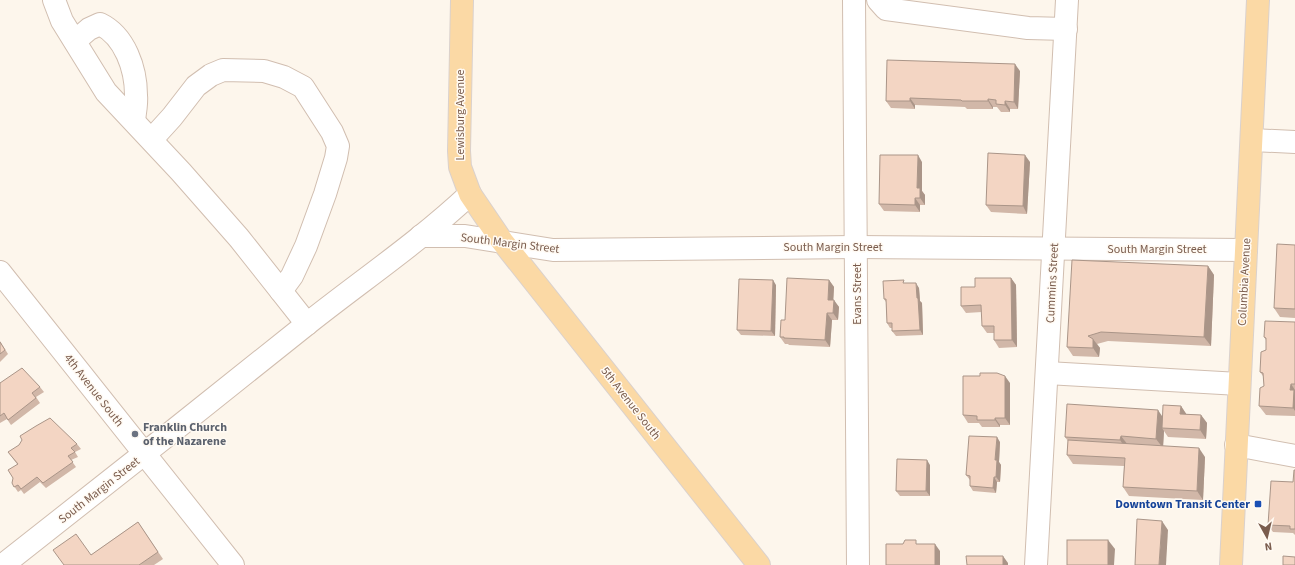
<svg xmlns="http://www.w3.org/2000/svg" width="1295" height="565" viewBox="0 0 1295 565" font-family="'Source Sans 3',sans-serif">
<rect width="100%" height="100%" fill="#fdf6ec"/>
<g fill="none" stroke-linecap="round" stroke-linejoin="round">
<defs>
<g id="minor">
<polyline points="54,0 62,21 106,92 181,172 239,238 307,324"/>
<polyline points="854,0 858,565"/>
<polyline points="878,0 886,9 1028,28 1066,29"/>
<path d="M75 41 89 29 100 24C125 36 136 69 136 95 137 103 135 112 134 120"/>
<polyline points="152,139 172,117 196,86 211,75 223,70 264,71 284,77 303,87 332,132 338,146 336,158 325,194 306,246 292,276 281,291"/>
<polyline points="1252,140 1295,142"/>
<polyline points="421,236 465,236 553,250 856,247 1246,250"/>
<polyline points="0,272 233,565"/>
<polyline points="1047,373 1239,384"/>
<polyline points="1236,445 1295,456"/>
<path d="M3 565C105 485 206 405 307 324 361 281 419 242 470 194"/>
<polyline points="1036,565 1067,0"/>
</g>
<g id="major">
<polyline points="462,0 459,151 460,167 470,194 502,241 759,565"/>
<polyline points="1231,565 1258,0"/>
</g>
</defs>
<use href="#minor" stroke="#d1beb0" stroke-width="24"/>
<use href="#major" stroke="#dad1cd" stroke-width="24"/>
<use href="#minor" stroke="#fff" stroke-width="22"/>
<use href="#major" stroke="#fbd9a5" stroke-width="22"/>
</g>
<g fill="#d1b7a8">
<polygon points="1020,71 1018,109 1010,109 1010,112 1001,112 997,107 993,107 993,109 967,109 965,107 915,105 915,109 891,108 886,101"/>
<polygon points="922,162 922,191 925,195 925,205 920,205 920,212 884,211 879,204"/>
<polygon points="1030,162 1027,214 991,212 986,205"/>
<polygon points="1295,245 1295,318 1280,317 1274,308"/>
<polygon points="1208,266 1214,275 1211,346 1108,341 1097,344 1100,348 1099,357 1073,356 1067,347"/>
<polygon points="1011,278 1016,285 1017,347 999,348 994,340 994,333 987,333 982,326 982,312 966,313 961,306 975,287"/>
<polygon points="829,280 834,287 833,300 839,307 838,320 832,320 830,347 789,345 788,344 785,344 780,337 785,320"/>
<polygon points="906,283 919,288 920,301 922,303 923,335 896,336 892,331 892,328 890,328 887,323 886,302 884,299"/>
<polygon points="776,285 775,336 741,335 737,330"/>
<polygon points="1295,322 1295,416 1266,415 1259,406 1264,386 1263,376 1260,372 1266,350 1266,340 1264,337"/>
<polygon points="0,341 8,354 0,362"/>
<polygon points="0,383 40,387 44,392 36,397 40,403 11,425 7,419 0,423"/>
<polygon points="1010,383 1010,425 1000,425 1000,427 982,427 979,423 968,423 963,415"/>
<polygon points="1181,406 1186,414 1201,415 1207,423 1206,439 1168,437 1164,431 1163,446 1205,457 1203,500 1129,496 1123,487 1124,466 1073,464 1067,455 1068,441 1065,437 1162,416"/>
<polygon points="1000,442 999,462 1001,465 1000,482 997,482 996,493 973,491 970,486 970,480 966,475"/>
<polygon points="77,444 81,449 75,452 78,457 71,460 76,467 46,488 40,482 24,494 21,490 18,492 12,483 17,464 8,452"/>
<polygon points="930,465 930,496 900,496 896,491"/>
<polygon points="1295,470 1295,535 1293,533 1273,532 1268,525 1293,482"/>
<polygon points="138,522 163,559 154,565 64,565 91,555"/>
</g>
<g fill="#aa9588">
<polygon points="1015,64 1020,71 1018,109 1014,102"/>
<polygon points="910,98 915,105 915,109 910,101"/>
<polygon points="988,99 993,107 993,109 988,101"/>
<polygon points="1005,101 1010,109 1010,112 1005,105"/>
<polygon points="918,155 922,162 922,191 925,195 925,205 920,198 917,188"/>
<polygon points="1025,155 1030,162 1027,214 1023,206"/>
<polygon points="915,198 920,205 920,212 915,205"/>
<polygon points="1208,266 1214,275 1211,346 1204,337"/>
<polygon points="1011,278 1016,285 1017,347 1012,340"/>
<polygon points="773,280 776,285 775,336 771,331"/>
<polygon points="829,280 834,287 833,307 828,300"/>
<polygon points="916,283 919,288 920,301 922,303 923,335 920,330"/>
<polygon points="834,300 839,307 838,320 833,313"/>
<polygon points="827,313 832,320 830,347 825,340"/>
<polygon points="1093,339 1100,348 1099,357 1093,348"/>
<polygon points="1005,376 1010,383 1010,425 1005,418"/>
<polygon points="1291,384 1295,390 1295,411 1293,408 1290,390"/>
<polygon points="1181,406 1187,415 1180,414"/>
<polygon points="1158,410 1164,419 1162,428 1164,431 1163,448 1156,439"/>
<polygon points="1201,415 1207,423 1206,439 1200,430"/>
<polygon points="995,418 1000,425 1000,427 995,420"/>
<polygon points="1121,436 1128,445 1126,449 1120,440"/>
<polygon points="997,437 1000,442 999,462 1001,465 1000,482 996,477 995,460"/>
<polygon points="1199,448 1205,457 1203,500 1197,491"/>
<polygon points="927,460 930,465 930,496 926,491"/>
<polygon points="994,477 997,482 996,493 993,488"/>
<polygon points="1162,521 1168,530 1166,565 1159,565"/>
<polygon points="1108,540 1115,549 1114,565 1108,565"/>
<polygon points="935,544 940,551 940,565 935,565"/>
<polygon points="1003,556 1008,563 1008,565 1003,565"/>
</g>
<g fill="#f3d5c3" stroke="#aa9588">
<polygon points="887,60 1015,64 1014,102 1005,101 1005,105 996,104 996,100 988,99 988,101 962,101 961,100 910,98 910,101 886,101"/>
<polygon points="988,153 1025,155 1023,206 986,205"/>
<polygon points="880,155 918,155 917,188 920,188 920,198 915,198 915,205 879,204"/>
<polygon points="1277,244 1295,245 1295,309 1274,308"/>
<polygon points="1072,260 1208,266 1204,337 1101,332 1088,336 1093,339 1093,348 1067,347"/>
<polygon points="787,278 829,280 828,300 834,300 833,313 827,313 825,340 784,338 784,337 780,337 781,320 785,320"/>
<polygon points="975,278 1011,278 1012,340 994,340 994,326 982,326 981,305 961,306 961,287 975,287"/>
<polygon points="739,279 773,280 771,331 737,330"/>
<polygon points="904,280 903,283 916,283 917,298 918,298 920,330 892,331 892,323 887,323 886,299 884,299 883,281"/>
<polygon points="1265,321 1295,322 1295,384 1291,384 1290,390 1294,390 1293,408 1259,406 1260,388 1264,386 1263,373 1260,372 1261,352 1266,350 1266,338 1264,337"/>
<polygon points="0,342 5,350 0,354"/>
<polygon points="22,368 40,387 32,393 36,398 8,420 4,413 0,416 0,383"/>
<polygon points="980,373 997,373 1005,376 1005,418 995,418 995,420 977,420 977,416 963,415 963,376 980,376"/>
<polygon points="1067,404 1158,410 1156,439 1121,436 1120,440 1065,437"/>
<polygon points="1163,405 1181,406 1180,414 1201,415 1200,430 1162,428"/>
<polygon points="50,418 77,444 71,448 75,452 68,456 73,462 43,483 37,477 21,489 18,485 14,487 12,483 13,478 8,470 18,464 8,452 19,445 22,440 20,436 36,426"/>
<polygon points="969,436 997,437 995,460 997,460 996,477 994,477 993,488 970,486 970,476 966,475"/>
<polygon points="1068,440 1199,448 1197,491 1123,487 1125,458 1067,455"/>
<polygon points="897,459 927,460 926,491 896,491"/>
<polygon points="1294,470 1295,470 1295,529 1290,529 1290,526 1268,525 1271,481 1293,482"/>
<polygon points="1137,519 1162,521 1159,565 1135,565"/>
<polygon points="138,522 158,552 139,565 64,565 53,550 76,534 91,555"/>
<polygon points="905,540 916,540 916,544 935,544 935,565 886,565 886,544 903,544"/>
<rect x="1067" y="540" width="41" height="25"/>
<polygon points="966,556 1003,556 1003,565 967,565"/>
<polygon points="1283,556 1295,557 1295,565 1283,565"/>
</g>
<circle fill="#6b7280" stroke="#fffaf3" stroke-width="1.5" cx="135" cy="434" r="4"/>
<rect fill="#1a4fb4" stroke="#fffaf3" stroke-width="1.5" x="1254" y="500" width="8" height="8" rx="2"/>
<g text-anchor="middle" stroke-width="3" stroke-linejoin="round" paint-order="stroke">
<g font-size="12" fill="#7a5c4d" stroke="#fffaf3">
<text transform="translate(460 115) rotate(-90)" y="4">Lewisburg Avenue</text>
<text transform="translate(510 243) rotate(7)" y="4">South Margin Street</text>
<text x="833" y="251">South Margin Street</text>
<text x="1157" y="253">South Margin Street</text>
<text transform="translate(1244 282) rotate(-87)" y="4">Columbia Avenue</text>
<text transform="translate(1052 283) rotate(-87)" y="4">Cummins Street</text>
<text transform="translate(857 294) rotate(-90)" y="4">Evans Street</text>
<text transform="translate(94 390) rotate(52)" y="4">4th Avenue South</text>
<text transform="translate(631 403) rotate(52)" y="4">5th Avenue South</text>
<text transform="translate(99 490) rotate(-38)" y="4">South Margin Street</text>
</g>
<g font-size="12" font-weight="bold" fill="#5b616d" stroke="#fffaf3" text-anchor="start">
<text x="143" y="431">Franklin Church<tspan x="143" dy="14">of the Nazarene</tspan></text>
</g>
<g font-size="12" font-weight="bold" fill="#164399" stroke="#fffaf3" text-anchor="end">
<text x="1250" y="508">Downtown Transit Center</text>
</g>
</g>
<g transform="translate(1267 537) rotate(172)" stroke="#fffaf3" stroke-width="3" paint-order="stroke">
<path d="M0-3L7 15L0 10L-7 15Z" fill="#7a5c4d"/>
<text y="-6" font-size="11" font-weight="bold" text-anchor="middle" fill="#7a5c4d">N</text>
</g>
</svg>
